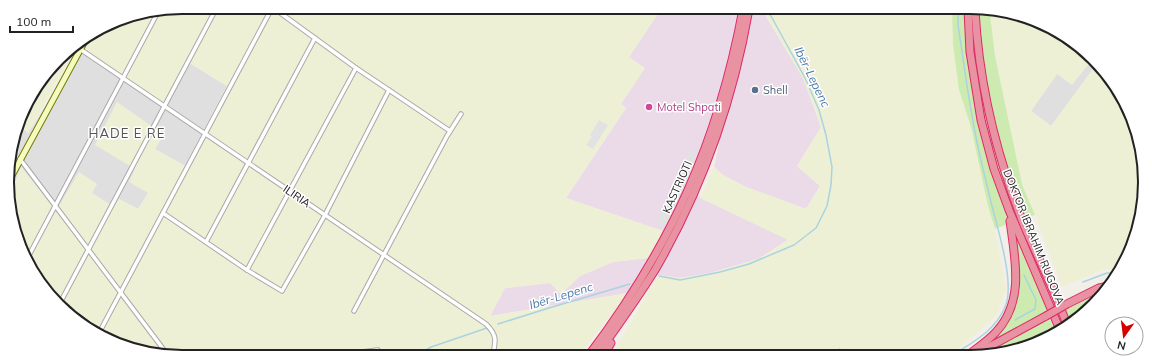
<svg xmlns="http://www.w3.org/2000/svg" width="1152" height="364" viewBox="0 0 1152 364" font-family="Mulish,sans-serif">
<rect width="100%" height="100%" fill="#f2efe9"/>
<g fill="#e0dfdf">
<polygon points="1059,33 1067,37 1096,65 1051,126 1031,111 1057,74 1091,61 1056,39"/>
<polygon points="80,49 188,62 227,86 185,166 155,149 163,135 135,169 148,193 138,209 119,199 114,207 91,193 97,184 56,211 21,167 11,192 8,159 19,125 28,133 62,81"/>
</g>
<polygon fill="#ebdbe8" points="661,9 759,9 764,13 803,78 821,127 797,166 820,186 806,209 746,187 723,175 714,167 722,129 696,195 789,239 758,259 710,273 680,278 658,275 628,293 490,316 505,288 550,283 561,294 580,276 613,262 648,258 663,231 566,198 626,108 620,104 629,57"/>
<polygon fill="#c7c7b4" points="840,348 847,355 825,355"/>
<g fill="#eef0d5">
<polygon points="182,7 661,9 629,57 645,68 621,104 626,108 566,198 663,231 648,258 613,262 580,276 561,294 550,283 505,288 490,316 628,293 580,355 148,354 85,327 37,279 13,227 11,192 21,167 56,211 79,172 97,184 92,193 114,207 119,199 138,209 148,193 129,182 135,169 95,145 117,102 163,134 155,149 185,166 227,86 188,62 164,106 80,50 62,81 81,42 115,20"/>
<polygon points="759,9 952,10 953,44 959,90 971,127 988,206 995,229 1006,289 997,315 956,351 947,355 847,355 840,348 825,355 612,355 658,275 680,278 710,273 758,259 788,240 700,198 714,167 723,175 746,187 806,209 820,186 797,166 821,127 803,78 764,13"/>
<polygon points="991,10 1004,10 1059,33 1056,39 1091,61 1072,85 1057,74 1031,111 1051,126 1096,65 1116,85 1142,148 1142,216 1121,270 1105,269 1062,287 1035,215 1022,184 995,56 990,14"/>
<polygon points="73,46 75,48 28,133 19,125 25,104 66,51"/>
</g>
<g fill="#cdebb0">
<polygon points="952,10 991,10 990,14 995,56 1022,184 1035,215 1010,223 995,229 988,206 971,127 959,90 953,44"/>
<polygon points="1012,229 1047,311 987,345 1016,302 1019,290 1019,276"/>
<polygon points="1105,291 1094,306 1072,322 1066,310 1099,293"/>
<polygon points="1049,318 1056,333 1048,339 996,355 976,355"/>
</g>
<g fill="#e2e2e2">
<polygon points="599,120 608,125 593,149 586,145 592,137 590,135"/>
<polygon points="689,151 700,158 668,228 656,223"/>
</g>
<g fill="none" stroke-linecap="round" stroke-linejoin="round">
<g stroke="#aad3df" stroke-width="1.5">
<polyline points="659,276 680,280 720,272 749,264 794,245 816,228 827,206 831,185 832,167 826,135 819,110 805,78 771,16 763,9"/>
<polyline points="1083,282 1107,273 1119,273"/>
<polyline points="1079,315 1087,311"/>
<polyline points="1015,320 1035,309 1036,300 1024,275"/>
<polyline points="498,324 549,308 630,284"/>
<polyline points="1045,331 1049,338"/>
<polyline points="1003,349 1011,350"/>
<polyline points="419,354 431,347 487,328"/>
<path d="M953 355C973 342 995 331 1005 307 1016 283 996 224 990 198 984 172 977 147 973 121 967 89 963 57 958 25V10"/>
</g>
<defs>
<g id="street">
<polyline points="272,7 356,68 450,131"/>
<path d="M80 49 486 324C497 335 496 340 493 354"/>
<polyline points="20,159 167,354"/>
<polyline points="163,213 247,270 282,291 325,215 389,90"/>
<polyline points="206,242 315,38"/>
<polyline points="27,259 158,12"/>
<polyline points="247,270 356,68"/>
<polyline points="60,303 217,7"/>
<polyline points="354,311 447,136 461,114"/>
<polyline points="99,333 272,8"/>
<polyline points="344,354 378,350"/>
</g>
<polyline id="secondary" points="10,179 86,39"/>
<g id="highway">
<polyline points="968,10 970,52 981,120 994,169 1009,210 1060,330"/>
<path d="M975 10C979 85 996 155 1024 225 1038 258 1055 291 1067 325"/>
<polyline points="1067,304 1099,288 1109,286"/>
<polyline points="978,353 1046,316"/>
<path d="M589 355C671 246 718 143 743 9"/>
<path d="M597 355C617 327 637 299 655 270 702 189 733 101 749 9"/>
<polyline points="604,355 611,343"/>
<path d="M968 355C977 348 988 341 996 332 1025 301 1015 259 1010 221"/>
</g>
</defs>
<use href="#street" stroke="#a9a9a9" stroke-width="5.5"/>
<use href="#secondary" stroke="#707d05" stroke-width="7"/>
<use href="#highway" stroke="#dc2a67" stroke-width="9"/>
<use href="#street" stroke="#fff" stroke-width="3.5"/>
<use href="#secondary" stroke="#f7fabf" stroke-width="5"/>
<use href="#highway" stroke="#e892a2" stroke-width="7"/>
<defs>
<polyline id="highway-bridge" points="1046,316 1067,304"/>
</defs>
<use href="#highway-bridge" stroke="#dc2a67" stroke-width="9" stroke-linecap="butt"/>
<use href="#highway-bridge" stroke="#e892a2" stroke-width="7"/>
</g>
<circle fill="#5c6f8a" stroke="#fff" stroke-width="1.5" cx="755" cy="90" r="4"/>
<circle fill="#d1479c" stroke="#fff" stroke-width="1.5" cx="649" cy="107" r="4"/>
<g text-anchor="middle" stroke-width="3" stroke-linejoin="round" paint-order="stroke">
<g font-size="11" fill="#4e5e75" stroke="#fff" text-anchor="start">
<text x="763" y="94">Shell</text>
</g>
<g font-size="11" fill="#b23c85" stroke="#fff" text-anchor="start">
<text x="657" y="111">Motel Shpati</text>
</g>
<g font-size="11" fill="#222" stroke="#fff">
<text transform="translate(677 187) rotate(-66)" y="4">KASTRIOTI</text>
<text transform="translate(297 196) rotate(34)" y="4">ILIRIA</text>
<text transform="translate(1034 237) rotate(68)" y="4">DOKTOR IBRAHIM RUGOVA</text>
</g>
<g font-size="12" font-style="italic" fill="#4a7aab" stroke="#fff">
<text transform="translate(812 77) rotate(64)" y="4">Ibër-Lepenc</text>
<text transform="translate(561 296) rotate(-17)" y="4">Ibër-Lepenc</text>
</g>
<g font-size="13" letter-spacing="1" fill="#555" stroke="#fff">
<text x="127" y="138">HADE E RE</text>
</g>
</g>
<path d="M0 0H1152V364H0ZM182 14H970A168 168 0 0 1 1138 182V182A168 168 0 0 1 970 350H182A168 168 0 0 1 14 182V182A168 168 0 0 1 182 14Z" fill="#fff" fill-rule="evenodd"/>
<path fill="none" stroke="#222" stroke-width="2" d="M182 14H970A168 168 0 0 1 1138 182V182A168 168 0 0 1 970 350H182A168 168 0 0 1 14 182V182A168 168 0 0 1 182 14Z"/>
<g transform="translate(1124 336) rotate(194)"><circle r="19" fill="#ffffff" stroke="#a7a7a7"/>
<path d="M0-3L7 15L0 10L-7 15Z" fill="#d40000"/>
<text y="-6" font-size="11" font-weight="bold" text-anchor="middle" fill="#222222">N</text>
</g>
<path d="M10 26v6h63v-6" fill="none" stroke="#222222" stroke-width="2"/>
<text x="16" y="26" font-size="12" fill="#222222" stroke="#ffffff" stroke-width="3" paint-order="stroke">100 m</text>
</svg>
